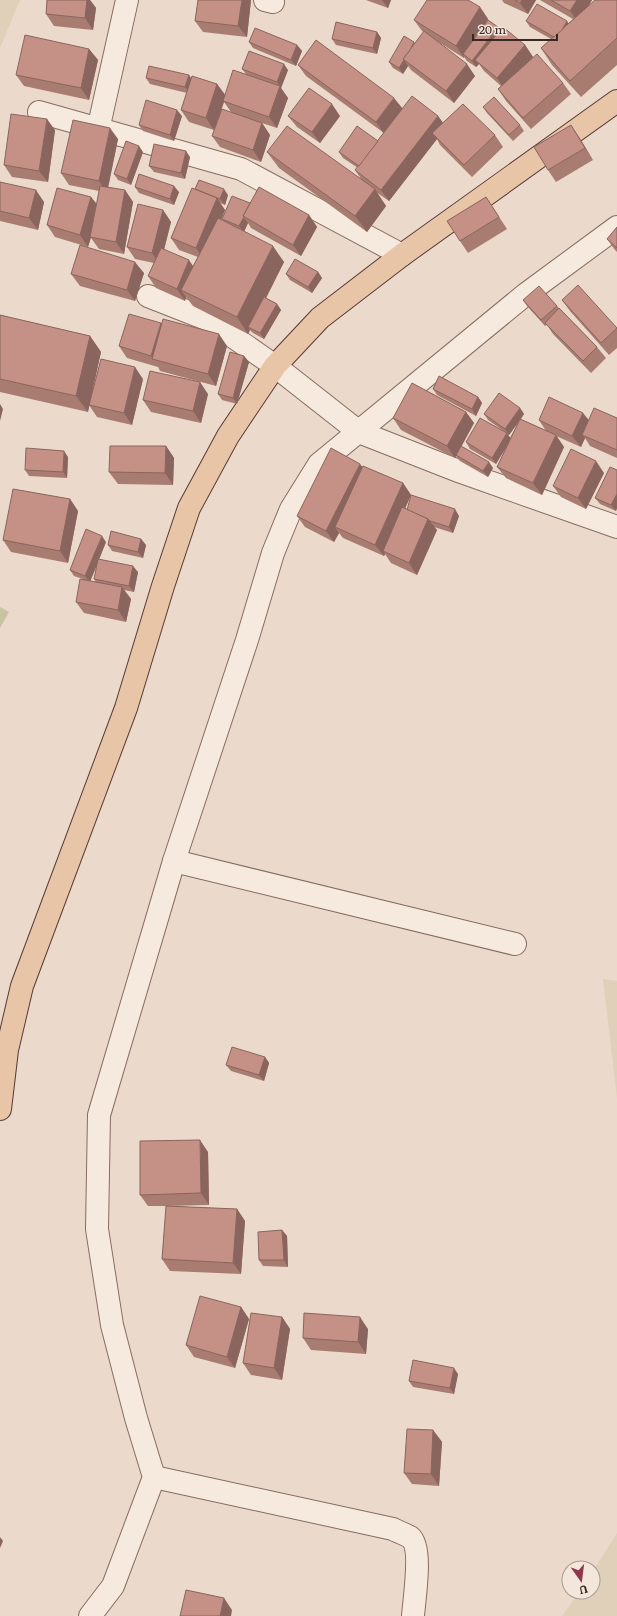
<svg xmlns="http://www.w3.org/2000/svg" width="617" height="1616" viewBox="0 0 617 1616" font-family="Literata,serif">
<rect width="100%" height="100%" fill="#ebdacb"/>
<g fill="#e0d0b9">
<polygon points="0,0 20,0 0,48"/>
<polygon points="603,979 617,981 617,1098"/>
<polygon points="617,1533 617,1616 562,1616 579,1592 593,1592 593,1571"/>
</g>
<polygon fill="#c8c3a0" points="0,607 9,612 0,628"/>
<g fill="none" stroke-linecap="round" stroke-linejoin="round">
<defs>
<g id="minor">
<polyline points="265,0 273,2"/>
<polyline points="39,112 241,169 402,255"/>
<polyline points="98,130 127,0"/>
<polyline points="148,296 209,320 275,366 359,432 461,472 617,527"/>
<polyline points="174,861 515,944"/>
<path d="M154 1477 393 1529C398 1532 405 1534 410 1537 423 1547 414 1600 413 1616"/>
<polyline points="90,1616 113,1586 154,1477 136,1418 112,1325 97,1229 99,1115 174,861 247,640 273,553 291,509 319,464 526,294 617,227"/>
</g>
<polyline id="major" points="0,1109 7,1050 22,986 126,708 163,586 189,508 228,436 275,366 320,318 402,255 617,101"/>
</defs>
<use href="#minor" stroke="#866c61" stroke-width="24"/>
<use href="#major" stroke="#553b34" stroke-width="24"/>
<use href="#minor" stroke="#f6e9de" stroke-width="22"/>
<use href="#major" stroke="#e9c5a8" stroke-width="22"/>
</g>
<g fill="#a97c72" fill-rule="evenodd">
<polygon points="47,0 90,0 96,8 93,30 54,26 46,14"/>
<polygon points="198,0 251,0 247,37 203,32 195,21"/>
<polygon points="366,0 391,0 388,8"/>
<polygon points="502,0 536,0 528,14 504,3"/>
<polygon points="540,0 592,0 589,5 617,0 617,65 581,97 552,65 541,48 551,39 530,27 526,21 569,23 573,19"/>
<polygon points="480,7 488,19 485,24 500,30 525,45 533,57 531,59 563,83 571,94 531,129 506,101 498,89 501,86 484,71 479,64 476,67 467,61 464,57 464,58 432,38 475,76 454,103 411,70 408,66 403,74 393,68 389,62 414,42 415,43 424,32 422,31 414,20"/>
<polygon points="377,32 381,38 377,54 336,45 332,39"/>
<polygon points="249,42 297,45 302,51 296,66 253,48"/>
<polygon points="89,49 98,60 89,100 24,86 16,75"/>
<polygon points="298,65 402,109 438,116 443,123 495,135 503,147 472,177 440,145 437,139 389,201 376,192 386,206 367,232 279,168 267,152 362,180 355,170 358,168 343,158 339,152 378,141 384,133 306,76"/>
<path d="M242 69 288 70 281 88 288 98 277 128 262 123 270 135 261 162 220 147 212 136 214 130 189 122 181 110 187 93 150 84 146 78 189 75 191 79 217 84 225 95 246 74ZM224 102 231 112 217 123Z"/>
<polygon points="483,107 520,125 524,131 513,141 487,113"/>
<polygon points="182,116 174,141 143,131 139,125"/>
<polygon points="288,116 340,116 320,143 297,127"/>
<polygon points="55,130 48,182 12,177 4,165"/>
<polygon points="579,137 593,160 556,182 548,170"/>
<polygon points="118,139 108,187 125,190 133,202 124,254 99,249 91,238 88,247 55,237 47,225 91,197 97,204 99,191 69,185 61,173"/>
<polygon points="143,152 131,185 118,180 114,174"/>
<polygon points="190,157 185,179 154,172 149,166"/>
<polygon points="0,182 44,202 38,230 0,221"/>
<polygon points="135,187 179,192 174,205 139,193"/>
<polygon points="195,189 228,195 225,205 220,203 225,210 221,220 224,221 222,219 250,203 309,215 317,227 301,256 251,228 248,223 244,231 284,262 266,298 277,304 281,310 264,339 253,333 250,330 248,334 193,306 186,297 185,301 156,288 148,276 154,263 135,259 127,247 163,210 171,222 164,250 193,266 198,257 179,250 171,238"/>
<polygon points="486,197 507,229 468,253 460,241"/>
<polygon points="617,227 617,252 615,250 607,239"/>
<polygon points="318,272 322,278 312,293 290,280 286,274"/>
<polygon points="144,273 135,301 80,286 71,274"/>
<polygon points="523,300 557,306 597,347 606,358 591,373 553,334 547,325 545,326 527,306"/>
<polygon points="562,300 617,328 617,348 609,355 570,311"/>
<polygon points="0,315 90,336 101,352 92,391 143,379 132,425 97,417 89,405 88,412 0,392"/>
<polygon points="161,323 162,324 227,346 216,386 160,371 158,367 127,358 119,346"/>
<polygon points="244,356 249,362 237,404 222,400 218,394"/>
<polygon points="433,389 478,397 482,403 476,416 437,395"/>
<polygon points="208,394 201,423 151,412 143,400"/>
<path d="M520 408 524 414 521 419 546 431 539 420H589L617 418V458L590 446 585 438 581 447 556 436 564 447 542 495 506 478 497 467 507 446 496 464 470 449 466 442 505 432 488 420 484 414ZM518 423 510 438 507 434 509 435Z"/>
<polygon points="466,412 474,423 461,447 493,468 488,477 460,461 456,456 455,458 401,430 393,418"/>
<polygon points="166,446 174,458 173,485 118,484 109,472"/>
<polygon points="68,457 67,478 29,476 25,470"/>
<polygon points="363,467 403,483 411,495 405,509 407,510 459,516 453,533 434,527 437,530 417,575 391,563 385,554 384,556 343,538 339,533 334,542 305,527 297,516"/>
<polygon points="617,470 617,508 616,511 600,504 595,498"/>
<polygon points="604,473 586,509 561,497 553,486"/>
<polygon points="70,499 78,511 68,563 11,552 3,540"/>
<polygon points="141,539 146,545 143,558 112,551 108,545"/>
<path d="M106 542 99 559 138 572 134 592 124 590 131 599 126 622 84 613 76 602 83 579 74 576 70 570ZM97 565 94 579 96 582 90 581Z"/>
<polygon points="265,1057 269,1063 264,1081 231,1071 226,1065"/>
<polygon points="208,1152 209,1205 166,1206 237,1209 245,1221 241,1274 170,1271 162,1259 166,1206 148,1206 140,1195"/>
<polygon points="282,1230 287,1236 288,1267 263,1266 259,1260"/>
<polygon points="241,1307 249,1319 235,1368 194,1357 186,1345"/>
<polygon points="282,1317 290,1329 282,1380 251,1375 243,1363"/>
<polygon points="368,1329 366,1354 311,1350 303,1338"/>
<polygon points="458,1374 454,1394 413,1387 409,1381"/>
<polygon points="433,1430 442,1442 439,1486 412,1484 404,1473"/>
</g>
<g fill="#8a655d">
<polygon points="87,0 90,0 96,8 93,30 85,18"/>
<polygon points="242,0 251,0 247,37 238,26"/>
<polygon points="382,0 391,0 388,8"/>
<polygon points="522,0 536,0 528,14 520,3"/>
<polygon points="577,0 592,0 579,23 570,11"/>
<polygon points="480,7 488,19 465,56 463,54 464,57 464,58 456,46"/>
<polygon points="567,21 571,27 556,38"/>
<polygon points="498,27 502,33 475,60 479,64 476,67 472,61"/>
<polygon points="377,32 381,38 377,54 373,48"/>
<polygon points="297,45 302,51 296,66 291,60"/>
<polygon points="525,45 533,57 505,90 497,78"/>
<polygon points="89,49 98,60 89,100 81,88"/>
<polygon points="404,60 408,66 403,74 399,68"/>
<polygon points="284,64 288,70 281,88 288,98 277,128 269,117 280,86 277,82"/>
<polygon points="467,64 475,76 454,103 446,91"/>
<polygon points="189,75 193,81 190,94 185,87"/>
<polygon points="217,84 226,96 214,130 206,118"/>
<polygon points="394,98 403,109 384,134 376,122"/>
<polygon points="332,104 340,116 320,143 312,132"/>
<polygon points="177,110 182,116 174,141 170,135"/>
<polygon points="438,116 446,127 432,133 437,139 389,201 381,190"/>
<polygon points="47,119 55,130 48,182 39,171"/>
<polygon points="262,123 270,135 261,162 253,150"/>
<polygon points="571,125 579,137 593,160 585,148"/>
<polygon points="110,128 118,139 107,193 99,181"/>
<polygon points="139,146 143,152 131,185 127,179"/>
<polygon points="186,151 190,157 185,179 181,173"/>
<polygon points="174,186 179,192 174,205 170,199"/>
<polygon points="224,189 228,195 225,205 220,199"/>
<polygon points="375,189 386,206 367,232 355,216"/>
<polygon points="36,190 44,202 38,230 29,218"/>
<polygon points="125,190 133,202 124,254 116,242"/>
<polygon points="91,197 99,208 88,247 80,235"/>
<polygon points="217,198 225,210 204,260 196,248"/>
<polygon points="163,210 171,222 160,265 152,253"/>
<polygon points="309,215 317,227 301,256 293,245"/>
<polygon points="243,217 248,223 244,232 239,226"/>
<polygon points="273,246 284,262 251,328 248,327 250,330 248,334 237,317"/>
<polygon points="189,260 197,272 181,290 186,297 185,301 177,289"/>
<polygon points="135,262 144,273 135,301 127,290"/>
<polygon points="318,272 322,278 312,293 308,287"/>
<polygon points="277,304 281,310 264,339 260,333"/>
<polygon points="161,323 169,335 154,360 151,356"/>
<polygon points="219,334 227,346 216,386 208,374"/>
<polygon points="90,336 101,352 88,412 76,396"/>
<polygon points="244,356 249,362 237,404 233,398"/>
<polygon points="135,367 143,379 132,425 124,413"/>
<polygon points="200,382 208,394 201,423 193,411"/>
<polygon points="478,397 482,403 476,416 472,409"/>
<polygon points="0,404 3,409 0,421"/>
<polygon points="520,408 524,414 509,435 505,429"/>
<polygon points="466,412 474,423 455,458 447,446"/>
<polygon points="583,413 592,424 582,435 585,438 581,447 572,436"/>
<polygon points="507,433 511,439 496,464 492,458"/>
<polygon points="556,435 564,447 542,495 533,483"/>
<polygon points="166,446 174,458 173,485 165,473"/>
<polygon points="64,451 68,457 67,478 63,472"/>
<polygon points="596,461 604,473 586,509 578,498"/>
<polygon points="489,462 493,468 488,477 483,471"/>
<polygon points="360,464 369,475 335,527 339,533 334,542 326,531"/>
<polygon points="403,483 411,495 385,552 383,551 385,554 384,556 375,545"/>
<polygon points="617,494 617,508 616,511 611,505"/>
<polygon points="70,499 78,511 68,563 60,551"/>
<polygon points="455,509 459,516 453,533 449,527"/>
<polygon points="428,519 437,530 417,575 409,563"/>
<polygon points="102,536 106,542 90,582 85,576"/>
<polygon points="141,539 146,545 143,558 138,552"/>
<polygon points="133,566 138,572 134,592 129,586"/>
<polygon points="122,587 131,599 126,622 118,610"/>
<polygon points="265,1057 269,1063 264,1081 259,1075"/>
<polygon points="200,1140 208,1152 209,1205 201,1193"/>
<polygon points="237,1209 245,1221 241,1274 233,1263"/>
<polygon points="282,1230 287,1236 288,1267 284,1260"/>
<polygon points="241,1307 249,1319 235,1368 227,1357"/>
<polygon points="282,1317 290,1329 282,1380 274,1368"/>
<polygon points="360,1317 368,1329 366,1354 358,1342"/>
<polygon points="454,1368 458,1374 454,1394 450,1388"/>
<polygon points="433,1430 442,1442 439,1486 431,1474"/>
<polygon points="0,1537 3,1541 0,1548"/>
<polygon points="224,1598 232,1610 231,1616 220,1616"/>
</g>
<g fill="#c59085" stroke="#8a655d">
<polygon points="47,0 87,0 85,18 46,14"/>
<polygon points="198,0 242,0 238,26 195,21"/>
<polygon points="427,0 468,0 480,7 456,46 414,20"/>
<polygon points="515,0 522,0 520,3"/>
<polygon points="551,0 577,0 570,11"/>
<polygon points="595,0 617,0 617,38 570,81 541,48"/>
<polygon points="537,4 567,21 562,30 554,37 526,21"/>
<polygon points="488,20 498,27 472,61 463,54"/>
<polygon points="336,22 377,32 373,48 332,39"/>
<polygon points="503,27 525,45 497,78 475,60"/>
<polygon points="255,28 297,45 291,60 249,42"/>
<polygon points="424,31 467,64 446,91 403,59"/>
<polygon points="25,35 89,49 81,88 16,75"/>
<polygon points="404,36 414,42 410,50 403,59 404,60 399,68 389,62"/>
<polygon points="316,40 394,98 376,122 298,65"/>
<polygon points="249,51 284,64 277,82 242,69"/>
<polygon points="537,54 563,83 523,118 498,89"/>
<polygon points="149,66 189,75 185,87 146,78"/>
<polygon points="233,70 280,86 269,117 223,101"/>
<polygon points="192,76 217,84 206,118 181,110"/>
<polygon points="309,88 332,104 312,132 288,116"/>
<polygon points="412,96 438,116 381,190 355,170"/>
<polygon points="494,97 520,125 509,135 483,107"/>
<polygon points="146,100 177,110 170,135 139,125"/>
<polygon points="463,104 495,135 464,165 432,133"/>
<polygon points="222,109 262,123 253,150 212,136"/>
<polygon points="11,114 47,119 39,171 4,165"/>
<polygon points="73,120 110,128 99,181 61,173"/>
<polygon points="571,125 585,148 548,170 534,147"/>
<polygon points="287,126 375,189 355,216 267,152"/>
<polygon points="357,126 378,141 359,166 339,152"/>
<polygon points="126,141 139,146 127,179 114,174"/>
<polygon points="154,144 186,151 181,173 149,166"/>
<polygon points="139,174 174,186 170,199 135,187"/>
<polygon points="199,180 224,189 220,199 195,189"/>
<polygon points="0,182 36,190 29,218 0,211"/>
<polygon points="100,186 125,190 116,242 90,237"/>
<polygon points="259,187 309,215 293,245 243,216"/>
<polygon points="57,188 91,197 80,235 47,225"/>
<polygon points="192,188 217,198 196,248 171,238"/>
<polygon points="232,196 250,203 243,216 244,217 239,226 222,219"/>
<polygon points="486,197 499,217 460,241 447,221"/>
<polygon points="138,204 163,210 152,253 127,247"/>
<polygon points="218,218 273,246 237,317 181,290"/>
<polygon points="617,227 617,248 607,239"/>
<polygon points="80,245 135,262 127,290 71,274"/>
<polygon points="161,248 189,260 177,289 148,276"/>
<polygon points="295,259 318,272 308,287 286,274"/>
<polygon points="578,285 617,328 601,343 562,300"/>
<polygon points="539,286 557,306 541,320 523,300"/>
<polygon points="264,297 277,304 260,333 248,327"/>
<polygon points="559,308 597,347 583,361 545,323"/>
<polygon points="129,314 161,323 151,356 119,346"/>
<polygon points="0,315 90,336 76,396 0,379"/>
<polygon points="163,319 219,334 208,374 152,359"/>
<polygon points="230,352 244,356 233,398 218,394"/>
<polygon points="101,359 135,367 124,413 89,405"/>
<polygon points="150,371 200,382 193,411 143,400"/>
<polygon points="439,376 478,397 472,409 433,389"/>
<polygon points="412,383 466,412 447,446 393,418"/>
<polygon points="499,393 520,408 505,429 484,414"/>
<polygon points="549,397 583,413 572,436 539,420"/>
<polygon points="594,408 617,418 617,450 582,435"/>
<polygon points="480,418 507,433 492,458 466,442"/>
<polygon points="520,419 556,435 533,483 497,467"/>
<polygon points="110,446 166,446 165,473 109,472"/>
<polygon points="461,446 489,462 483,471 456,455"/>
<polygon points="26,448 64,451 63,472 25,470"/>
<polygon points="331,448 360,464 326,531 297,516"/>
<polygon points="571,449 596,461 578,498 553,486"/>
<polygon points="363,466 403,483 375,545 335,527"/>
<polygon points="610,467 617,470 617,494 611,505 595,498"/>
<polygon points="13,489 70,499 60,551 3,540"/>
<polygon points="411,495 455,509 449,527 430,521 428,519 407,510"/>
<polygon points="402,507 428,519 409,563 383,551"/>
<polygon points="86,529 102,536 85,576 70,570"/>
<polygon points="111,531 141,539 138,552 108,545"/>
<polygon points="98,559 133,566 129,586 94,579"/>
<polygon points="80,579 122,587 118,610 76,602"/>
<polygon points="232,1047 265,1057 259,1075 226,1065"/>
<polygon points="200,1140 201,1193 140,1195 140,1141"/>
<polygon points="166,1206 237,1209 233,1263 162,1259"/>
<polygon points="282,1230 284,1260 259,1260 258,1232"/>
<polygon points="200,1296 241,1307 227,1357 186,1345"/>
<polygon points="251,1313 282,1317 274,1368 243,1363"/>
<polygon points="304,1313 360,1317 358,1342 303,1338"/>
<polygon points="413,1360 454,1368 450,1388 409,1381"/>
<polygon points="407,1429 433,1430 431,1474 404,1473"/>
<polygon points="186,1590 224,1598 220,1616 180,1616"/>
</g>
<g transform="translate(581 1580) rotate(166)"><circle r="19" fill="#f3e6da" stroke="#a89a91"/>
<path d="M0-3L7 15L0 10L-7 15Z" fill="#8f374d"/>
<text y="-6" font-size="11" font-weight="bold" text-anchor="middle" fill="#382823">U</text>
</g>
<path d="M473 34v6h84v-6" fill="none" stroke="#382823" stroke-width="2"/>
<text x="479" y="34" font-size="12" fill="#382823" stroke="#f3e6da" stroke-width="3" paint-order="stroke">20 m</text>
</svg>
